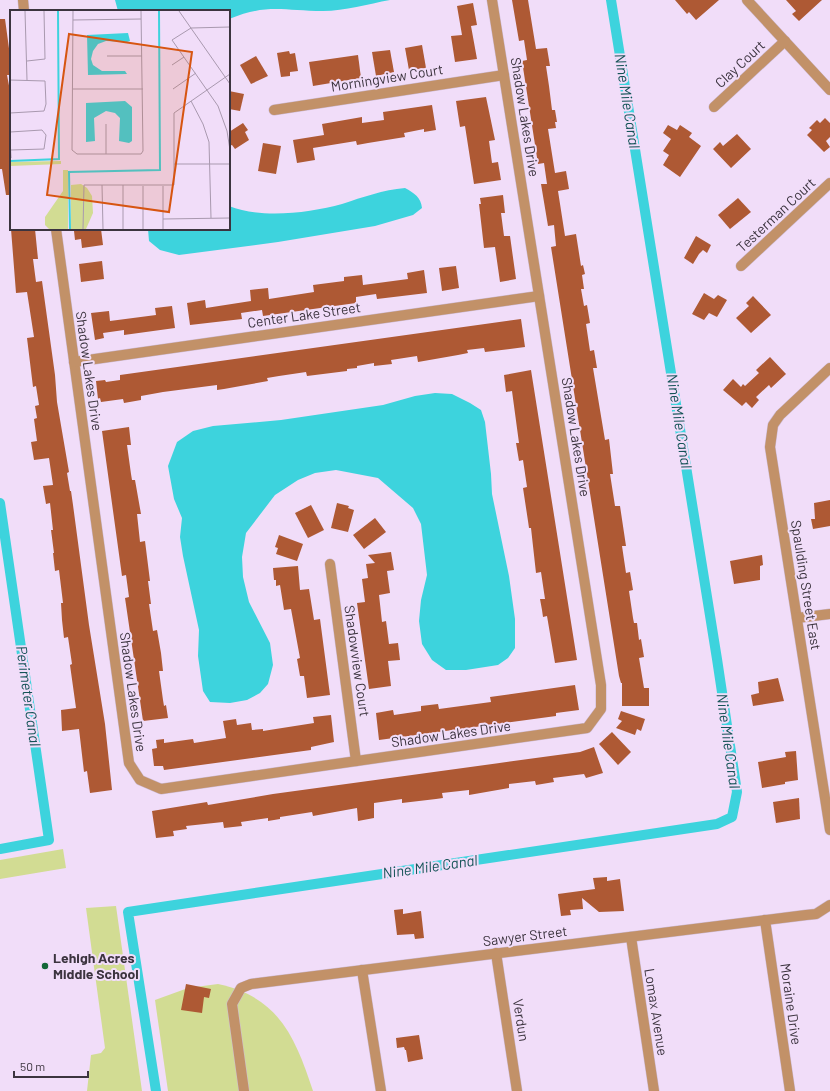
<svg xmlns="http://www.w3.org/2000/svg" width="830" height="1091" viewBox="0 0 830 1091" font-family="Barlow,sans-serif">
<rect width="100%" height="100%" fill="#f1ddf9"/>
<g fill="#d2dc93">
<polygon points="63,849 66,868 0,879 0,860"/>
<polygon points="116,906 142,1091 87,1091 91,1055 101,1053 105,1048 86,908"/>
<path d="M218 984C279 997 295 1037 313 1091H168L155 1000 188 988Z"/>
</g>
<g fill="#3dd3dd">
<path d="M115 0H390C368 4 345 11 323 11 284 11 268 3 229 19V11H118Z"/>
<path d="M405 188C414 193 421 197 422 208L413 215 375 226 278 242 179 255 160 250 149 241 148 229H229V206C261 219 309 213 342 204 363 197 383 190 405 188Z"/>
<polygon points="435,393 452,394 470,403 481,410 485,422 491,474 492,494 509,576 515,619 515,648 508,658 498,665 466,670 446,670 432,660 422,644 419,621 421,600 427,575 421,524 413,508 378,478 336,470 315,473 298,480 275,495 246,533 242,557 243,577 249,602 270,643 273,665 268,684 260,693 247,700 230,703 210,702 203,691 198,656 199,630 183,556 180,537 182,518 174,499 168,466 177,442 193,431 213,426 281,420 383,405 415,396"/>
</g>
<g fill="none" stroke-linecap="round" stroke-linejoin="round">
<g stroke="#3dd3dd" stroke-width="10">
<polyline points="0,503 49,840 0,849"/>
<polyline points="156,1091 128,912 717,824 732,817 737,792 717,659 611,0"/>
</g>
</g>
<g fill="#ae5934">
<polygon points="512,0 528,0 536,49 547,48 550,66 546,66 549,86 552,110 555,110 557,122 555,122 556,128 548,129 555,173 566,171 569,189 558,191 565,236 576,234 581,266 583,265 585,274 582,275 584,289 581,289 584,306 587,305 590,323 586,324 590,351 594,350 597,368 593,368 605,440 609,439 613,474 610,474 615,506 620,506 626,546 622,546 626,573 630,572 633,590 629,591 633,618 634,623 637,623 639,640 641,639 644,657 639,658 644,688 649,688 649,706 622,706 622,683 621,683 619,676 551,247 556,246 554,225 548,226 541,184 547,184 544,163 538,164 522,61 527,60 524,40 519,41"/>
<polygon points="675,0 719,0 696,20 689,12 687,14"/>
<polygon points="786,0 822,0 799,21 792,14 796,11"/>
<polygon points="473,3 477,25 471,26 477,59 455,62 451,36 462,35 457,6"/>
<polygon points="0,19 5,19 11,63 11,75 7,75 11,96 11,195 6,195 2,169 0,169"/>
<polygon points="422,45 426,68 409,70 405,48"/>
<polygon points="390,50 394,72 376,76 372,52"/>
<polygon points="289,51 290,54 295,53 298,71 290,72 290,76 281,77 277,53"/>
<polygon points="358,55 361,78 313,86 309,62"/>
<polygon points="256,56 268,76 251,84 240,65"/>
<polygon points="229,91 244,94 240,111 229,109"/>
<polygon points="486,97 495,140 489,141 492,163 498,162 501,180 474,184 465,126 460,127 456,101"/>
<polygon points="432,105 436,130 424,132 424,129 404,133 405,137 368,143 357,145 356,141 313,148 315,160 297,163 293,140 324,135 322,124 362,117 362,123 384,120 383,112"/>
<polygon points="825,118 830,123 830,137 826,141 830,147 824,152 807,135 812,130 809,128 817,120 820,123"/>
<polygon points="243,123 248,130 245,132 249,140 235,149 232,145 229,146 229,132"/>
<polygon points="668,125 677,130 680,125 692,133 689,137 701,146 680,177 663,165 669,155 663,151 671,139 663,133"/>
<polygon points="737,134 751,149 731,168 713,149 720,142 723,146"/>
<polygon points="263,143 281,146 276,174 258,171"/>
<polygon points="503,195 505,213 501,213 504,236 510,236 516,279 500,282 495,247 484,248 479,204 481,204 480,198"/>
<polygon points="738,198 751,212 730,229 718,215"/>
<polygon points="11,229 35,229 38,259 33,259 36,282 42,281 55,375 57,402 69,472 67,473 70,491 71,491 73,505 89,625 105,724 112,790 90,793 87,771 84,772 79,729 62,731 61,710 76,708 70,665 72,664 68,637 64,638 62,620 61,603 63,603 59,570 55,571 53,553 54,553 51,530 53,530 50,503 46,504 43,486 53,485 49,458 34,460 31,442 37,441 34,419 37,418 35,406 39,405 36,386 33,387 27,338 34,337 27,292 16,293"/>
<polygon points="101,229 103,245 82,248 81,239 75,240 74,231"/>
<polygon points="696,236 711,245 707,253 703,250 699,254 693,264 684,258"/>
<polygon points="102,261 104,279 81,282 79,264"/>
<polygon points="456,266 459,288 442,291 439,268"/>
<polygon points="424,270 427,293 377,299 376,294 356,297 356,303 263,316 262,310 241,313 242,319 190,325 187,303 205,300 206,308 251,301 250,290 268,288 269,299 314,292 313,285 344,281 344,277 362,275 363,285 408,279 407,273"/>
<polygon points="704,293 714,299 718,295 727,300 717,317 709,313 704,320 692,314"/>
<polygon points="753,296 771,315 751,333 736,318 749,306 746,303"/>
<polygon points="172,306 175,328 124,335 124,330 103,333 104,338 95,340 91,313 109,311 110,321 156,315 155,308"/>
<polygon points="521,319 525,347 485,352 484,348 467,350 468,353 458,355 418,362 417,356 391,360 392,364 374,366 374,363 357,366 357,368 347,369 347,371 307,376 306,372 279,376 267,378 268,381 224,389 217,390 217,385 163,392 141,396 141,400 124,403 123,399 101,402 100,398 98,399 96,381 105,380 106,382 120,380 120,375"/>
<polygon points="770,357 786,374 771,388 769,385 756,397 759,400 752,408 746,402 742,406 723,390 733,379 741,387 743,384 745,386 759,373 756,370"/>
<polygon points="531,370 577,660 555,663 547,616 543,617 542,610 540,599 545,599 541,572 536,573 531,528 529,528 528,521 523,488 527,487 523,460 519,461 516,443 519,443 512,391 506,392 504,375"/>
<polygon points="129,427 131,445 127,445 131,474 132,480 135,480 141,514 137,514 140,542 145,541 150,581 148,581 151,604 149,604 153,631 157,630 161,653 163,671 159,671 163,700 164,706 166,705 168,718 143,721 125,598 129,597 126,575 122,576 102,431"/>
<polygon points="830,500 830,526 813,529 811,519 815,519 814,503"/>
<polygon points="337,503 349,506 348,508 354,510 348,532 331,528"/>
<polygon points="311,505 324,530 308,538 295,513"/>
<polygon points="375,518 386,532 364,549 353,535"/>
<polygon points="279,535 303,544 297,561 276,554 278,548 275,547"/>
<polygon points="391,552 394,570 387,571 390,593 379,595 382,622 386,621 389,644 398,643 400,660 388,661 391,686 369,689 357,603 365,602 362,579 368,578 366,564 375,563 368,555"/>
<polygon points="762,555 763,565 760,566 760,580 734,584 730,561"/>
<polygon points="298,566 300,590 309,589 314,620 320,619 330,695 307,698 304,676 300,676 297,659 300,658 291,609 284,610 280,585 276,586 276,580 274,580 273,568"/>
<polygon points="778,678 784,701 753,706 751,695 759,693 758,682"/>
<polygon points="575,685 579,710 556,713 556,716 379,740 376,713 393,710 394,715 421,711 421,706 438,704 439,709 491,702 490,697"/>
<polygon points="621,711 645,719 641,731 637,729 635,735 616,728 622,721 618,719"/>
<polygon points="331,715 334,742 311,747 311,750 164,770 163,766 154,766 152,749 157,748 156,740 164,739 164,743 193,739 194,743 226,738 223,721 236,719 237,725 251,723 252,730 263,729 263,731 314,723 313,717"/>
<polygon points="612,732 631,752 618,765 599,744"/>
<polygon points="594,747 603,773 586,778 584,774 553,778 554,782 536,785 535,781 509,784 509,788 469,795 469,790 442,793 443,798 436,799 402,803 402,799 374,803 374,818 358,821 357,808 313,816 312,812 280,817 280,819 268,821 268,818 241,822 242,826 224,828 223,822 186,826 187,829 173,831 174,836 156,838 152,811 207,802 208,805 273,794 580,752"/>
<polygon points="796,751 798,780 785,782 785,784 762,788 758,762 786,757 785,752"/>
<polygon points="799,798 800,819 776,823 773,802"/>
<polygon points="607,877 607,881 620,879 624,911 599,912 582,898 583,909 570,910 571,915 561,916 558,894 595,889 593,878"/>
<polygon points="403,909 403,914 421,911 424,938 415,939 414,934 397,935 394,910"/>
<polygon points="186,984 211,989 209,998 204,997 202,1013 181,1010"/>
<polygon points="419,1035 423,1059 408,1062 406,1050 405,1050 404,1047 397,1048 396,1038"/>
</g>
<g fill="none" stroke-linecap="round" stroke-linejoin="round">
<defs>
<g id="minor">
<polyline points="23,0 24,11"/>
<polyline points="747,0 830,90"/>
<polyline points="714,107 785,41"/>
<polyline points="274,110 504,75"/>
<polyline points="56,229 129,763 140,780 161,789 587,728 601,709 601,685 492,0"/>
<polyline points="741,266 830,183"/>
<polyline points="74,362 539,296"/>
<polyline points="830,368 780,415 773,425 770,447 830,830"/>
<polyline points="330,564 356,761"/>
<polyline points="797,618 830,614"/>
<polyline points="765,920 790,1091"/>
<polyline points="631,937 654,1091"/>
<polyline points="496,953 517,1091"/>
<polyline points="362,970 381,1091"/>
<polyline points="244,1091 232,1004 241,988 251,984 806,915 816,914 830,905"/>
</g>
</defs>
<use href="#minor" stroke="#cdbbd4" stroke-width="11"/>
<use href="#minor" stroke="#c29168" stroke-width="10"/>
</g>
<circle fill="#126637" stroke="#f1ddf9" stroke-width="1.5" cx="45" cy="966" r="4"/>
<g text-anchor="middle" stroke-width="4" stroke-linejoin="round" paint-order="stroke">
<g font-size="14" fill="#3c343f" stroke="#f1ddf9">
<text transform="translate(740 64) rotate(-43)" y="5">Clay Court</text>
<text transform="translate(387 78) rotate(-9)" y="5">Morningview Court</text>
<text transform="translate(525 117) rotate(81)" y="5">Shadow Lakes Drive</text>
<text transform="translate(776 215) rotate(-43)" y="5">Testerman Court</text>
<text transform="translate(304 315) rotate(-8)" y="5">Center Lake Street</text>
<text transform="translate(89 371) rotate(82)" y="5">Shadow Lakes Drive</text>
<text transform="translate(576 437) rotate(81)" y="5">Shadow Lakes Drive</text>
<text transform="translate(806 585) rotate(81)" y="5">Spaulding Street East</text>
<text transform="translate(357 661) rotate(82)" y="5">Shadowview Court</text>
<text transform="translate(133 692) rotate(82)" y="5">Shadow Lakes Drive</text>
<text transform="translate(451 734) rotate(-8)" y="5">Shadow Lakes Drive</text>
<text transform="translate(525 936) rotate(-7)" y="5">Sawyer Street</text>
<text transform="translate(791 1004) rotate(82)" y="5">Moraine Drive</text>
<text transform="translate(656 1012) rotate(81)" y="5">Lomax Avenue</text>
<text transform="translate(521 1020) rotate(81)" y="5">Verdun</text>
</g>
<g font-size="14" font-weight="bold" fill="#3c343f" stroke="#f1ddf9" text-anchor="start">
<text x="53" y="963">Lehigh Acres<tspan x="53" dy="16">Middle School</tspan></text>
</g>
<g font-size="15" font-style="italic" fill="#155357" stroke="#f1ddf9">
<text transform="translate(627 101) rotate(81)" y="5">Nine Mile Canal</text>
<text transform="translate(679 421) rotate(81)" y="5">Nine Mile Canal</text>
<text transform="translate(28 696) rotate(82)" y="5">Perimeter Canal</text>
<text transform="translate(728 741) rotate(82)" y="5">Nine Mile Canal</text>
<text transform="translate(430 867) rotate(-8)" y="5">Nine Mile Canal</text>
</g>
</g>
<g transform="translate(10 10)">
<rect width="220" height="220" fill="#f1ddf9"/>
<path d="M51 151V154L0 156V152ZM53 160H58V219H39L35 215V207L53 181ZM71 174 77 178 82 186 83 203 76 219H61V175Z" fill="#d2dc93"/>
<path d="M118 23 120 31 117 32 96 31 88 34 83 41 81 49 83 55 92 61H115L117 64 78 65 77 25ZM115 91 122 97V131L119 133 109 131 110 108 105 103 96 101 84 108 85 131 76 132V93Z" fill="#3dd3dd"/>
<path fill="none" stroke="#3dd3dd" stroke-width="2" d="M0 151 49 149 48 1M60 219 59 162 150 160 149 1"/>
<path fill="none" stroke="#a999af" stroke-width="1" d="M15 1 17 70M63 1 62 140 67 144H131L133 141 131 1M169 1 220 74M63 10 131 9M220 17 181 18 162 30 208 96 217 121 220 140M97 46H132M17 51 35 49 34 1M162 55 174 47M0 70 35 71 36 94 34 101 0 103M63 79H133M163 79 186 63M181 91 193 114 199 132 201 208M0 122 32 120 36 125 34 139 1 140M0 128 1 148M96 144V114M164 154H220M92 175 93 219M113 175V219M133 176V219M153 176V219M153 209 220 208M73 219 74 175H164V103L220 64"/>
<path fill="#d75511" fill-opacity="0.15" stroke="#d75511" stroke-width="2" d="M59 24 182 42 159 202 37 185Z"/>
<rect width="220" height="220" fill="none" stroke="#3c343f" stroke-width="2"/>
</g>
<path d="M14 1071v6h74v-6" fill="none" stroke="#3c343f" stroke-width="2"/>
<text x="20" y="1071" font-size="12" fill="#3c343f" stroke="#f1ddf9" stroke-width="3" paint-order="stroke">50 m</text>
</svg>
